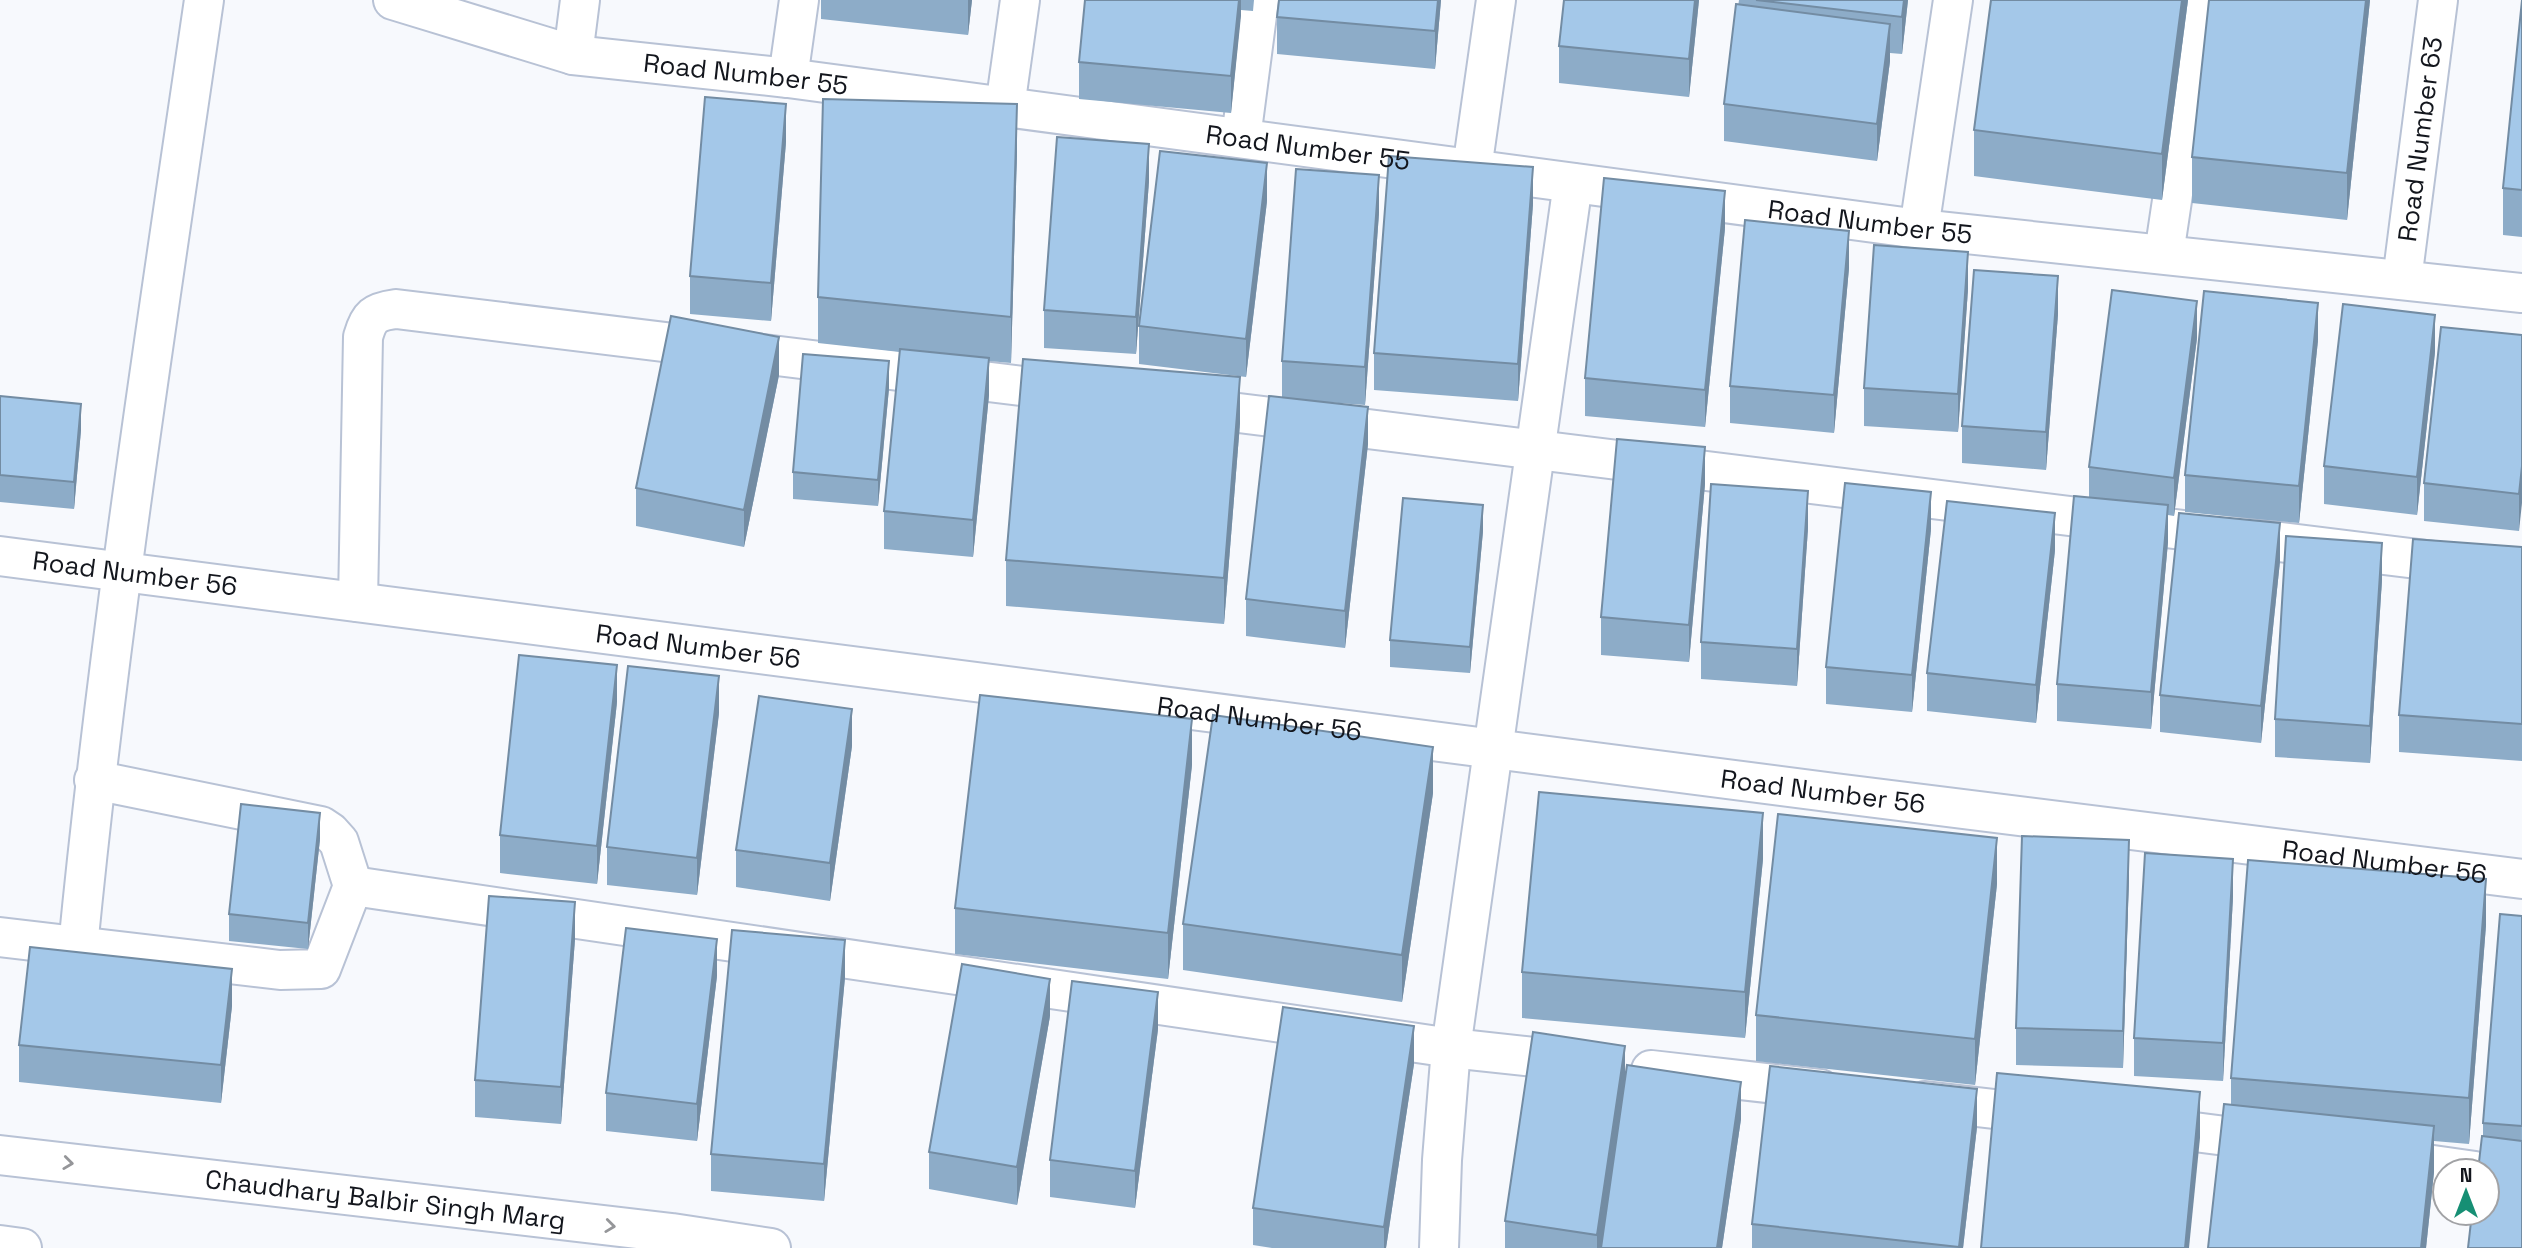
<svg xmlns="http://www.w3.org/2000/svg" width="2522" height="1248" viewBox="0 0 2522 1248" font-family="'Space Grotesk',sans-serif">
<rect width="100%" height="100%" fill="#f7f9fd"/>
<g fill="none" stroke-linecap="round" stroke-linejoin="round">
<defs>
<g id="minor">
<path id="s1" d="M393 0 573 55 788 78 1919 229 2522 293"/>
<polyline points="573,55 580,0"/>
<polyline points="788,78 799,0"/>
<polyline points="1005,107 1020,0"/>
<polyline points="1241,138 1259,0"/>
<polyline points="1472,169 1496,0"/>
<polyline points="1919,229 1953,0"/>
<polyline points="2164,254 2202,0"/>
<path id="s2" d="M2402 280 2438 0"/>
<polyline points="1190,407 2522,572"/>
<path id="s3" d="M0 556 1835 793 2522 879"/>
<path d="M358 602 363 337C369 316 374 312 396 309L1071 392"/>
<polyline points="353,886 1451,1048 1580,1062"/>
<polyline points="0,937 280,970 321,969 353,886 339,842 330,832 321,826 94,780"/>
<path d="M78 947C109 630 158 315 204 0"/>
<polyline points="1651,1070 1820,1089"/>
<polyline points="1925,1101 2046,1115"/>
<polyline points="2148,1126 2272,1142"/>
<polyline points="2384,1158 2475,1171"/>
<polyline points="1439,1248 1442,1160 1451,1048 1573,183"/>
</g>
<g id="tertiary">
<path id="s4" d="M0 1155 672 1233 771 1248"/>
<polyline points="0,1245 22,1248"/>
</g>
</defs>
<use href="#minor" stroke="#b8c2d5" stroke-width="42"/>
<use href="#tertiary" stroke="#b8c2d5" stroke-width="42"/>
<use href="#minor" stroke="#fff" stroke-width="38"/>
<use href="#tertiary" stroke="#fff" stroke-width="38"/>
</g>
<g fill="#8dacc8">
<polygon points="821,0 972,0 968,35 821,19"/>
<polygon points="1085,0 1254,0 1253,11 1241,10 1231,113 1079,99 1079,62"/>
<polygon points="1441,0 1435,69 1277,54 1277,17"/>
<polygon points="1699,0 1689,97 1559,83 1559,46"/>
<polygon points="1739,0 1908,0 1902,54 1890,53 1890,61 1877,161 1724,141 1724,104"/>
<polygon points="1991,0 2188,0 2162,200 1974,176 1974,130"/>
<polygon points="2209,0 2370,0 2347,220 2192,203 2192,157"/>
<polygon points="2522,0 2522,237 2503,235 2503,188"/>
<polygon points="786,142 771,321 690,314 690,276"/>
<polygon points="1017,151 1011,363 989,361 989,395 973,557 884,549 884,511 900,352 818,343 818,297"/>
<polygon points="1149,181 1136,354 1044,348 1044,310"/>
<polygon points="1267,201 1246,377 1139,364 1139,326"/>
<polygon points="1533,204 1518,401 1374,390 1374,353"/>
<polygon points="1379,213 1365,405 1312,401 1368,444 1345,648 1246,636 1246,599 1282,397 1282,361"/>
<polygon points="1725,228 1705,427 1585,416 1585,378"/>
<polygon points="1849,268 1834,433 1730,423 1730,386"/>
<polygon points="1968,289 1958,432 1864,426 1864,388"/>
<polygon points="2058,314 2046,470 1962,463 1962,426"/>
<polygon points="2522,335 2519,531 2424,521 2424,483"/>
<polygon points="2197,338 2174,516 2168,515 2168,542 2151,729 2057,721 2057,684 2089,497 2089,467"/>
<polygon points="2318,340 2299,523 2185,512 2185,475"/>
<polygon points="2435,352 2417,515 2324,504 2324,466"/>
<polygon points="779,375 744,547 636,526 636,488"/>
<polygon points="889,388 878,506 793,499 793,472"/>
<polygon points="0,396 81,430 74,509 0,502"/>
<polygon points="1240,423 1224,624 1006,606 1006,560"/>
<polygon points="1705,484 1689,662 1601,655 1601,617"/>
<polygon points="1808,528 1797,686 1701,679 1701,642"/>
<polygon points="1931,529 1912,712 1826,704 1826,667"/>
<polygon points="1483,531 1470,673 1390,667 1390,640"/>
<polygon points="2522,547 2522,761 2399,752 2399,715"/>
<polygon points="2055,550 2036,723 1927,711 1927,673"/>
<polygon points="2280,561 2261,743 2160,732 2160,695"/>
<polygon points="2382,580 2370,763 2275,757 2275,719"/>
<polygon points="617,702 597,884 500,873 500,835"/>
<polygon points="719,713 697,895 607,885 607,847"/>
<polygon points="852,746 830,901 736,887 736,850"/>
<polygon points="1192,765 1168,979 955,954 955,908"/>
<polygon points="1433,793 1402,1002 1183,970 1183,924"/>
<polygon points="320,839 308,949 229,941 229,914"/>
<polygon points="1763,859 1745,1038 1522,1018 1522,972"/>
<polygon points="2129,877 2123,1068 2016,1065 2016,1028"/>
<polygon points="1997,884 1975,1085 1756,1061 1756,1015"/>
<polygon points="2233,897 2223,1081 2134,1076 2134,1038"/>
<polygon points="2522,916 2522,1248 2483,1136 2483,1123"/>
<polygon points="2486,925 2469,1144 2434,1141 2434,1172 2426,1248 2208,1248 2231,1105 2231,1078"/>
<polygon points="575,939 561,1124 475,1117 475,1080"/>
<polygon points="717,976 697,1141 606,1131 606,1093"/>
<polygon points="845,977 824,1201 711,1191 711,1154"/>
<polygon points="232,1006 221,1103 19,1082 19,1045"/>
<polygon points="1050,1016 1017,1205 929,1189 929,1152"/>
<polygon points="1158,1029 1135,1208 1050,1197 1050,1160"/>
<polygon points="1414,1064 1386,1248 1272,1248 1253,1245 1253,1208"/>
<polygon points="1625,1081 1741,1119 1722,1248 1505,1248 1505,1221"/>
<polygon points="1977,1127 1963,1248 1752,1248 1752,1224"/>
</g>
<g fill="#738ca3">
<polygon points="968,0 972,0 968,35"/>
<polygon points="1239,0 1241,0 1241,16 1231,113 1231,76"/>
<polygon points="1438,0 1441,0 1435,69 1435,31"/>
<polygon points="1695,0 1699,0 1689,97 1689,59"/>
<polygon points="1904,0 1908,0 1902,54 1902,17"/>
<polygon points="2182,0 2188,0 2162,200 2162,154"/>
<polygon points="2366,0 2370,0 2347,220 2347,173"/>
<polygon points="1890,24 1890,61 1877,161 1877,124"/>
<polygon points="786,104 786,142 771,321 771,283"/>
<polygon points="1017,104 1017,151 1011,363 1011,317"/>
<polygon points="1149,144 1149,181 1136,354 1136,317"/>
<polygon points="1267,163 1267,201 1246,377 1246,339"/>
<polygon points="1533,167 1533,204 1518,401 1518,364"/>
<polygon points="1379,175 1379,213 1365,405 1365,367"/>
<polygon points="1725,191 1725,228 1705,427 1705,390"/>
<polygon points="1849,231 1849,268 1834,433 1834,395"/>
<polygon points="1968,252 1968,289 1958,432 1958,394"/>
<polygon points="2058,276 2058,314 2046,470 2046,432"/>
<polygon points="2197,301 2197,338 2174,516 2174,478"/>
<polygon points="2318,303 2318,340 2299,523 2299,486"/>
<polygon points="2435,315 2435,352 2417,515 2417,477"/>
<polygon points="779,337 779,375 744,547 744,510"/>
<polygon points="989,358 989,395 973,557 973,520"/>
<polygon points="889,361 889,388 878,506 878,480"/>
<polygon points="1240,377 1240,423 1224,624 1224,578"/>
<polygon points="81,404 81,430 74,509 74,482"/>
<polygon points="1368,407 1368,444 1345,648 1345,611"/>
<polygon points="1705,447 1705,484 1689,662 1689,625"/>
<polygon points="2522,466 2522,503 2519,531 2519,494"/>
<polygon points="1808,491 1808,528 1797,686 1797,649"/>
<polygon points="1931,492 1931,529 1912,712 1912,675"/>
<polygon points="1483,505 1483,531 1470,673 1470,647"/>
<polygon points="2168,505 2168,542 2151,729 2151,692"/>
<polygon points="2055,513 2055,550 2036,723 2036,685"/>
<polygon points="2280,523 2280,561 2261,743 2261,706"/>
<polygon points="2382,543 2382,580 2370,763 2370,726"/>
<polygon points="617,665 617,702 597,884 597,846"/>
<polygon points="719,676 719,713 697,895 697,858"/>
<polygon points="852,709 852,746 830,901 830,863"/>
<polygon points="1192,719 1192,765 1168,979 1168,933"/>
<polygon points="1433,747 1433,793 1402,1002 1402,955"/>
<polygon points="320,813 320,839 308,949 308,923"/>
<polygon points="1763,813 1763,859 1745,1038 1745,992"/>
<polygon points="1997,838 1997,884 1975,1085 1975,1039"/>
<polygon points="2129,840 2129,877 2123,1068 2123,1031"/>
<polygon points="2233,859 2233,897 2223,1081 2223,1043"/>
<polygon points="2486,879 2486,925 2469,1144 2469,1098"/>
<polygon points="575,902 575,939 561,1124 561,1087"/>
<polygon points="717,939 717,976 697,1141 697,1104"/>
<polygon points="845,940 845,977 824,1201 824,1164"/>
<polygon points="232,969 232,1006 221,1103 221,1065"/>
<polygon points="1050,979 1050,1016 1017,1205 1017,1167"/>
<polygon points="1158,992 1158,1029 1135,1208 1135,1171"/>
<polygon points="1414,1026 1414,1064 1386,1248 1384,1248 1384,1227"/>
<polygon points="1625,1046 1625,1083 1601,1248 1597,1248 1597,1235"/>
<polygon points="1741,1082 1741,1119 1722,1248 1717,1248"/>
<polygon points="1977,1089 1977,1127 1963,1248 1959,1248"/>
<polygon points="2200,1092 2200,1138 2189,1248 2185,1248"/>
<polygon points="2434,1126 2434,1172 2426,1248 2421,1248"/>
</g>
<g fill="#a4c8e9" stroke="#738ca3" stroke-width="2">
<polygon points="1085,0 1239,0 1231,76 1079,62"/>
<polygon points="1279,0 1438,0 1435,31 1277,17"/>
<polygon points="1564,0 1695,0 1689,59 1559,46"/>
<polygon points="1756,0 1904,0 1902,17"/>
<polygon points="1991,0 2182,0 2162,154 1974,130"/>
<polygon points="2209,0 2366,0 2347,173 2192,157"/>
<polygon points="2522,0 2522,190 2503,188"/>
<polygon points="1736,4 1890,24 1877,124 1724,104"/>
<polygon points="705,97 786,104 771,283 690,276"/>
<polygon points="823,99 1017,104 1011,317 818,297"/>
<polygon points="1057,137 1149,144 1136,317 1044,310"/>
<polygon points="1160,151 1267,163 1246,339 1139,326"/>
<polygon points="1389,156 1533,167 1518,364 1374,353"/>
<polygon points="1296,169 1379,175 1365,367 1282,361"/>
<polygon points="1604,178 1725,191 1705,390 1585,378"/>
<polygon points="1745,220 1849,231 1834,395 1730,386"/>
<polygon points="1874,245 1968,252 1958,394 1864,388"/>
<polygon points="1974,270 2058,276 2046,432 1962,426"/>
<polygon points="2112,290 2197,301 2174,478 2089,467"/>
<polygon points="2204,291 2318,303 2299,486 2185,475"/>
<polygon points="2343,304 2435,315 2417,477 2324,466"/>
<polygon points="671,316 779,337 744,510 636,488"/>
<polygon points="2441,327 2522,335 2522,466 2519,494 2424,483"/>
<polygon points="900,349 989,358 973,520 884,511"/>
<polygon points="803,354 889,361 878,480 793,472"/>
<polygon points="1023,359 1240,377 1224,578 1006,560"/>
<polygon points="0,396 81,404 74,482 0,475"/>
<polygon points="1269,396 1368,407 1345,611 1246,599"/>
<polygon points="1617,439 1705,447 1689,625 1601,617"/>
<polygon points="1845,483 1931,492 1912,675 1826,667"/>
<polygon points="1711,484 1808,491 1797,649 1701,642"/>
<polygon points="2074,496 2168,505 2151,692 2057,684"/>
<polygon points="1403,498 1483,505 1470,647 1390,640"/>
<polygon points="1947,501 2055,513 2036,685 1927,673"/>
<polygon points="2179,513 2280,523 2261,706 2160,695"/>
<polygon points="2286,536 2382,543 2370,726 2275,719"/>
<polygon points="2413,539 2522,547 2522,724 2399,715"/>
<polygon points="519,655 617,665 597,846 500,835"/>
<polygon points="628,666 719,676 697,858 607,847"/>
<polygon points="980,695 1192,719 1168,933 955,908"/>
<polygon points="759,696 852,709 830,863 736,850"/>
<polygon points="1213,715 1433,747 1402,955 1183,924"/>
<polygon points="1539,792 1763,813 1745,992 1522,972"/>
<polygon points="241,804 320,813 308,923 229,914"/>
<polygon points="1778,814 1997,838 1975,1039 1756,1015"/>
<polygon points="2022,836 2129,840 2123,1031 2016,1028"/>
<polygon points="2145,853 2233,859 2223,1043 2134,1038"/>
<polygon points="2248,860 2486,879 2469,1098 2231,1078"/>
<polygon points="489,896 575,902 561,1087 475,1080"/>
<polygon points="2500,914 2522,916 2522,1126 2483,1123"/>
<polygon points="626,928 717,939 697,1104 606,1093"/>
<polygon points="732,930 845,940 824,1164 711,1154"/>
<polygon points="30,947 232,969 221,1065 19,1045"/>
<polygon points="962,964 1050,979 1017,1167 929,1152"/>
<polygon points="1072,981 1158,992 1135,1171 1050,1160"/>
<polygon points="1283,1007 1414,1026 1384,1227 1253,1208"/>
<polygon points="1533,1032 1625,1046 1597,1235 1505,1221"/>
<polygon points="1627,1065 1741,1082 1717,1248 1601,1248"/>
<polygon points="1770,1066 1977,1089 1959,1247 1752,1224"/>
<polygon points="1997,1073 2200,1092 2185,1248 1981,1248"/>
<polygon points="2224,1104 2434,1126 2421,1248 2208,1248"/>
<polygon points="2482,1136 2522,1141 2522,1248 2468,1248 2472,1213 2487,1213 2487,1171 2478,1171"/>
</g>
<defs><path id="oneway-chevron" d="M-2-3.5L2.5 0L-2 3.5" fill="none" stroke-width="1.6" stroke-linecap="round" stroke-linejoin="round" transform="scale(1.75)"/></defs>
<g stroke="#959699">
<use href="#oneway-chevron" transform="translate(68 1163) rotate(7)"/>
<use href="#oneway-chevron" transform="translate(610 1226) rotate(7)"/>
</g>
<g text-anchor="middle" stroke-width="5" stroke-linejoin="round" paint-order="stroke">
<g font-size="26" fill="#13161d" stroke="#fff">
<text dy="9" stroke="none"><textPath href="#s1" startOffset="362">Road Number 55</textPath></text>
<text dy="9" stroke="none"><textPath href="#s2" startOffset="142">Road Number 63</textPath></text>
<text dy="9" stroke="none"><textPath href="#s1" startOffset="929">Road Number 55</textPath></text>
<text dy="9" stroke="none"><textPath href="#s1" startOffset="1496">Road Number 55</textPath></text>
<text dy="9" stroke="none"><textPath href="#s3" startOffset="136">Road Number 56</textPath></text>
<text dy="9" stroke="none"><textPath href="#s3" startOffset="704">Road Number 56</textPath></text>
<text dy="9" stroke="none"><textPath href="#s3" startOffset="1270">Road Number 56</textPath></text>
<text dy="9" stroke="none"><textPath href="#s3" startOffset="1838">Road Number 56</textPath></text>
<text dy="9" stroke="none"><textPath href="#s3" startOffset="2404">Road Number 56</textPath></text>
<text dy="9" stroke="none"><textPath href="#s4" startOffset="388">Chaudhary Balbir Singh Marg</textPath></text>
</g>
</g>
<g transform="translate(2466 1192)"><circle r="33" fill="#ffffff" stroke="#a1a2a5" stroke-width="2"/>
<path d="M0-5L12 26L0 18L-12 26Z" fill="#168f74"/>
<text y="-10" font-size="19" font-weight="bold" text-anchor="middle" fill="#13161d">N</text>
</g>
</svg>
